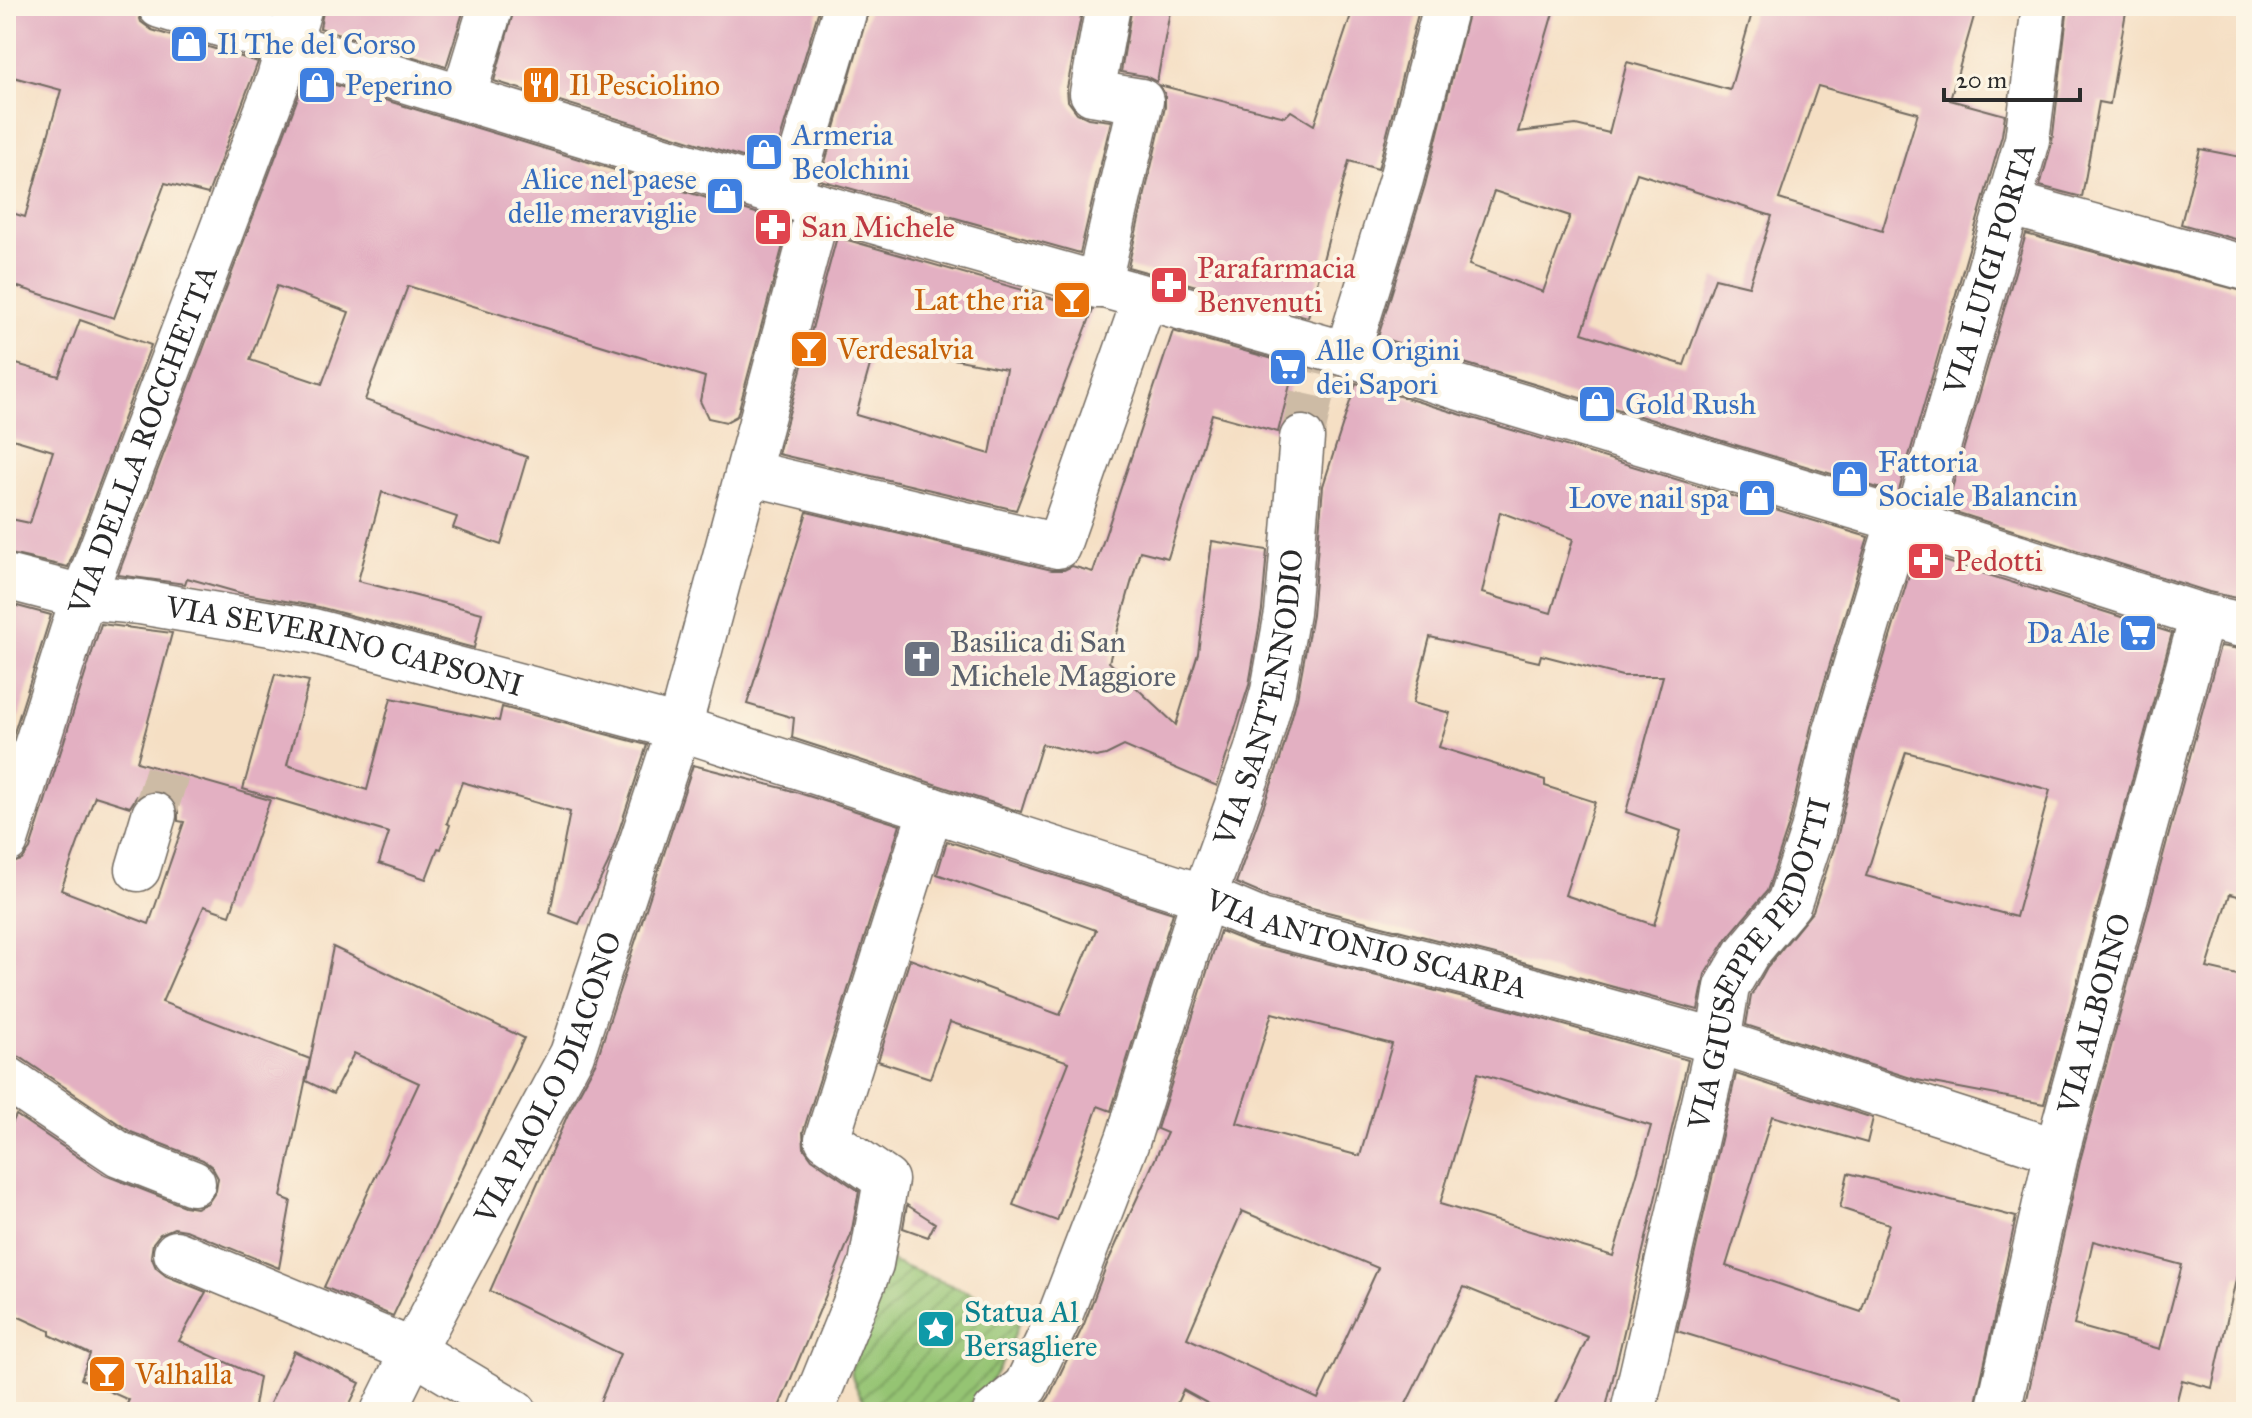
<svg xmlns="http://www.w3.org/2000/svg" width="2252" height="1418" viewBox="0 0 2252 1418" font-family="'IM FELL Great Primer',serif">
<defs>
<pattern id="garden-furrows" width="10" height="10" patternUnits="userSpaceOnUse" patternTransform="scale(2)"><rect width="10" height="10" fill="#95c473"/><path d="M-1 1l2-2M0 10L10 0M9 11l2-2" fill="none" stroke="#7a9f5f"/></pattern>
</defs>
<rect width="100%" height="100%" fill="#fcf5e5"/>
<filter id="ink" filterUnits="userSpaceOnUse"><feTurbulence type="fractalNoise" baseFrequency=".0125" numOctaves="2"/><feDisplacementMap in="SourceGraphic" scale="16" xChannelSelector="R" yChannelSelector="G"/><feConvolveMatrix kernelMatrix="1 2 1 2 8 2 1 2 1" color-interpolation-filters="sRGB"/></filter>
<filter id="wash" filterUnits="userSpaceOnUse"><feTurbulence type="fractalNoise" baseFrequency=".006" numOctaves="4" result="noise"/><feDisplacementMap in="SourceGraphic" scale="32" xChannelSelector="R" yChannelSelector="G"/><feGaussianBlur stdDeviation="1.8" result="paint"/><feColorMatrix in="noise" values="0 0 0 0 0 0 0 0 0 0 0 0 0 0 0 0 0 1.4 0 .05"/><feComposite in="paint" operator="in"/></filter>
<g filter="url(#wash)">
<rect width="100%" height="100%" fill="#f5dfc4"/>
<path fill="url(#garden-furrows)" stroke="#60784f" stroke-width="2" d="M888 1260 1023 1314C1010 1346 992 1396 958 1411 946 1416 893 1412 877 1412 864 1405 853 1385 851 1370 850 1356 882 1279 888 1260Z"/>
<g id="blocks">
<g fill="#e3b0c2" fill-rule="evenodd">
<polygon points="6,6 136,6 141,22 152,30 258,62 208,194 165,183 114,318 6,283 6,211 25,217 61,90 6,75"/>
<polygon points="324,6 465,6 446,67 320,28"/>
<polygon points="515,6 820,6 772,166 494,81"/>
<polygon points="870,6 1083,6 1067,88 1068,101 1077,113 1088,118 1111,121 1080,253 820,180"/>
<polygon points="1132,6 1171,6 1157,82 1145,76 1121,72"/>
<polygon points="1354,6 1420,6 1378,169 1349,161 1308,317 1128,267 1165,107 1165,94 1159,85 1285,117 1291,111 1314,125"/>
<path d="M1470 6H1555L1518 132 1576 125 1609 133 1627 62 1730 90 1754 6H1977L1950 100 2005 115 2002 135 1898 494 1378 337 1425 185ZM1818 86 1918 113 1882 231 1779 199ZM1637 173 1772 216 1749 286 1715 278 1684 365 1582 333ZM1494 191 1570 216 1543 292 1469 265Z"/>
<polygon points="2068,6 2127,6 2110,104 2099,102 2082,197 2040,186 2052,143"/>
<path d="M306 76 789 223 737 416 726 422 708 418 700 401 705 377 408 286 365 400 527 457 501 545 453 528 457 517 382 492 358 581 482 613 474 648 319 607 240 593 187 578 185 584 118 575ZM277 286 349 312 322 384 250 360Z"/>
<polygon points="2200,149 2246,158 2246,242 2181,224"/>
<polygon points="2026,234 2246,292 2246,600 2209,592 1946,509"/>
<path d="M837 237 1093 310 1016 510 778 454ZM876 344 1006 369 990 454 856 415Z"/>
<polygon points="80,320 151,345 68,567 6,553 6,518 30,523 53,451 6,437 6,361 59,376"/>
<polygon points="1173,331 1295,365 1278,432 1212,414 1168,558 1140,551 1109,662 1176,725 1198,653 1212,541 1267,550 1262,610 1249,685 1217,786 1124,746 1106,755 1096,757 1042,744 1021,812 792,738 794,718 747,704 807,512 1052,570 1064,570 1072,566 1093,572"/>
<path d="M1356 383 1868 537 1811 727 1789 824 1767 891 1728 937 1705 974 1698 1010 1519 961 1269 897 1236 883 1280 760 1297 698 1312 615 1323 486ZM1500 512 1573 539 1551 613 1482 593ZM1430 637 1539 662 1541 655 1622 676H1663L1626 812 1681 831 1654 925 1565 895 1595 802 1545 786V780L1439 747 1450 713 1413 703Z"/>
<path d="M1916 552 2172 633 2044 1104 1917 1080 1746 1025 1751 996 1767 967 1813 911 1837 839 1859 740ZM1906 752 2050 790 2016 917 1866 876Z"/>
<polygon points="6,603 51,615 6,758"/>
<path d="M101 624 172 633 137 762 270 800 230 915 204 906 162 1002 310 1059 281 1197 291 1201 279 1268 186 1230 174 1228 160 1234 153 1243 151 1256 156 1268 166 1276 206 1292 179 1341 259 1377 253 1412H123L129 1400 81 1379 90 1354 50 1335V1331L6 1311V1136L16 1115 105 1175 184 1206 196 1208 208 1203 216 1191 218 1178 212 1167 203 1160 131 1132 20 1057 6 1053V865L22 860 30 849ZM147 791H160L172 797 178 808V821L184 822 149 924 61 890 95 796 130 807 137 796Z"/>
<path d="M2220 646 2246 650V898L2230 894 2207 968 2246 977V1278L2237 1275 2212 1388 2182 1380 2174 1412H2024L2081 1157ZM2093 1241 2182 1265 2160 1349 2074 1325Z"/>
<polygon points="275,674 309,681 287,765 367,790 391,698 499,721 502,707 647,745 608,864 579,924 550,913 570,812 462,782 447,823 450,825 441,849 438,848 426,879 379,863 389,833 243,789"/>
<polygon points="693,765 786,789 900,825 803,1132 804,1148 812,1159 859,1191 851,1235 777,1412 596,1412 620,1354 490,1291 568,1114 596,1062"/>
<polygon points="947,841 1173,913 1111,1111 1098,1106 1057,1221 1013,1205 1069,1062 950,1022 930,1078 878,1061 910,959 1060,1015 1096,930 937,874"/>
<path d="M1220 931 1255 945 1507 1009 1688 1060 1605 1412H1552L1588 1337 1464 1287 1402 1412H1223L1183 1390 1173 1412H1038L1049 1397 1084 1324 1107 1264 1167 1133 1157 1129ZM1272 1013 1392 1044 1360 1156 1237 1123ZM1478 1073 1651 1126 1613 1256 1440 1204ZM1242 1211 1378 1268 1318 1399 1187 1338Z"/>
<polygon points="333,947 524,1038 393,1316 324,1287 419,1083 354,1053 333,1094 306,1081"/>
<polygon points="1736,1074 1873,1118 1867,1143 1772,1116 1726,1266 1861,1312 1889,1224 1840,1208 1848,1173 2016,1217 1974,1412 1896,1412 1899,1399 1677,1331"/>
<polygon points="907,1205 935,1223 928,1237 903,1228"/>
<polygon points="294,1351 360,1383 346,1412 266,1412"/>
</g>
</g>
</g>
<g filter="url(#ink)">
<use href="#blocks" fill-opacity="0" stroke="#726a61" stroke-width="2"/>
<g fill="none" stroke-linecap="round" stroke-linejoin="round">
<g stroke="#cdbba5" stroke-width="44" stroke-dasharray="44 22" stroke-linecap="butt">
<polyline points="1302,438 1319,362"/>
<polyline points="154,815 168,770"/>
</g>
<defs>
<g id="minor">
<polyline points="160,6 819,206 1347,354 1899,520 2202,616 2246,626"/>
<polyline points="463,98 491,6"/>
<polyline points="789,197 846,6"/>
<polyline points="2008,203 2246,268"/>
<polyline points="1098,286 1141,101 1092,93 1108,6"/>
<polyline points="1347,354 1401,179 1446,6"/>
<polyline points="749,473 1058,546 1145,298"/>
<path id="s1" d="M1915 526 2027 140 2044 6"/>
<path id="s2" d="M6 577 83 597 140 602 313 631 679 728 1204 897 1261 921 1513 985 1718 1042 2057 1151"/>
<path id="s3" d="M6 841 83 597 279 78 300 6"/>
<polyline points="138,869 154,815"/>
<polyline points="6,1078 119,1154 193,1183"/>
<polyline points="176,1253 413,1351 515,1412"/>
<path id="s4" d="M383 1412 413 1351 572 1054 679 728 819 206"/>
<polyline points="811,1412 871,1264 886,1180 827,1139 931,809"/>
<path id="s5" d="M995 1412 1026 1386 1061 1313 1128 1139 1204 897 1256 752 1273 691 1287 613 1302 438"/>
<path id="s6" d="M1633 1412 1718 1042 1727 987 1747 953 1789 903 1813 831 1835 734 1899 520"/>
<path id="s7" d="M1998 1412 2057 1151 2202 616"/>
</g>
</defs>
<use href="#minor" stroke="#726a61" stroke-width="47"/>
<use href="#minor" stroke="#fff" stroke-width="44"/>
</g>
</g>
<defs>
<symbol id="shop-square" viewBox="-11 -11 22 22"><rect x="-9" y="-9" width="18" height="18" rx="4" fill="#3f7fe0" stroke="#fcf5e5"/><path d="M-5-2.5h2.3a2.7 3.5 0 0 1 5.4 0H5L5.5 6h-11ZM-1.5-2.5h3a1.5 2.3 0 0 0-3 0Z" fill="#fff"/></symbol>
<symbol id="restaurant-square" viewBox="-11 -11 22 22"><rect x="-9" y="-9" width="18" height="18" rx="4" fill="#e8710a" stroke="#fcf5e5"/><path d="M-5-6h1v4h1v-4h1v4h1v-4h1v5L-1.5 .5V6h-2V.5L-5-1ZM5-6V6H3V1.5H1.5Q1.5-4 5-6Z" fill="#fff"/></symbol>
<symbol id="pharmacy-square" viewBox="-11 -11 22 22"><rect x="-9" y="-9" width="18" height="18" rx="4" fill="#e0444e" stroke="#fcf5e5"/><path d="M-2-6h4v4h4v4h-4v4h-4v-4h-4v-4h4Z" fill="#fff"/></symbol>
<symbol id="bar-square" viewBox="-11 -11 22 22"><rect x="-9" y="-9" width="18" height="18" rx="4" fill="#e8710a" stroke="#fcf5e5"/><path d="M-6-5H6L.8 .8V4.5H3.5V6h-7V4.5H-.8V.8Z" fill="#fff"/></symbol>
<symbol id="supermarket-square" viewBox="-11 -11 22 22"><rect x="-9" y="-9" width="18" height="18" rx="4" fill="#3f7fe0" stroke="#fcf5e5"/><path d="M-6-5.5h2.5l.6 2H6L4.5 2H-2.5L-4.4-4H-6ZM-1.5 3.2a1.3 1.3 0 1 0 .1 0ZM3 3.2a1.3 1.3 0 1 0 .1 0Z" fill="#fff"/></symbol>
<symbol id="church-square" viewBox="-11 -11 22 22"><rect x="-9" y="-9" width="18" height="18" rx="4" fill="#6b7280" stroke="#fcf5e5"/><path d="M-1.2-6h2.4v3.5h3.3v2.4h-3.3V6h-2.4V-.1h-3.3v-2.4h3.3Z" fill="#fff"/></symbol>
<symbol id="sight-square" viewBox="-11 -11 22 22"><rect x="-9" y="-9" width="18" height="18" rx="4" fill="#0f9aa8" stroke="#fcf5e5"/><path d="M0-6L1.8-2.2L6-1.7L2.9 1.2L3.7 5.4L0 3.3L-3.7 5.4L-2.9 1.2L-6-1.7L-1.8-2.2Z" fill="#fff"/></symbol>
</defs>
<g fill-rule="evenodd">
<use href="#shop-square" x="167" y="22" width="44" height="44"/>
<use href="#shop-square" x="295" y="63" width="44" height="44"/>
<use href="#restaurant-square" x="519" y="63" width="44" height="44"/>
<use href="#shop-square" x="742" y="130" width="44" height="44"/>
<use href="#shop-square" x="703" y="174" width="44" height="44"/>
<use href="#pharmacy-square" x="751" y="205" width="44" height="44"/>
<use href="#pharmacy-square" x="1147" y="263" width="44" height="44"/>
<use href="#bar-square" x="1050" y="278" width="44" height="44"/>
<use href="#bar-square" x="787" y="327" width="44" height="44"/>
<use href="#supermarket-square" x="1266" y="345" width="44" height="44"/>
<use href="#shop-square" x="1575" y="382" width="44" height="44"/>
<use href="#shop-square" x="1828" y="457" width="44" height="44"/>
<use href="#shop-square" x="1735" y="476" width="44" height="44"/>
<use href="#pharmacy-square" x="1904" y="539" width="44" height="44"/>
<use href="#supermarket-square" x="2116" y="611" width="44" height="44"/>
<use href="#church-square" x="900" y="637" width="44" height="44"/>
<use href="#sight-square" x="914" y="1307" width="44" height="44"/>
<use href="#bar-square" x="85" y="1352" width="44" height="44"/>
</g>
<g text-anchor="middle" stroke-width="8" stroke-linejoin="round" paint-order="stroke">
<g font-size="30" fill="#366cbe" stroke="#fcf5e5" text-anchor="start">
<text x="217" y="54">Il The del Corso</text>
<text x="345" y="95">Peperino</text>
<text x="792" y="145">Armeria<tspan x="792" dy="34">Beolchini</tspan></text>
<text x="697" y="189" text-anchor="end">Alice nel paese<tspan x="697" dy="34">delle meraviglie</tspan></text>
<text x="1316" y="360">Alle Origini<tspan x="1316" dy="34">dei Sapori</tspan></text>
<text x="1625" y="414">Gold Rush</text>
<text x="1878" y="472">Fattoria<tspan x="1878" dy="34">Sociale Balancin</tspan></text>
<text x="1729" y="508" text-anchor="end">Love nail spa</text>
<text x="2110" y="643" text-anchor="end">Da Ale</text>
</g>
<g font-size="30" fill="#c56008" stroke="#fcf5e5" text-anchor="start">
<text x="569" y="95">Il Pesciolino</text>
<text x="1044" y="310" text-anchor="end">Lat the ria</text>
<text x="837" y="359">Verdesalvia</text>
<text x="135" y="1384">Valhalla</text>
</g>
<g font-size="30" fill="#be3a42" stroke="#fcf5e5" text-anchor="start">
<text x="801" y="237">San Michele</text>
<text x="1197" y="278">Parafarmacia<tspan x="1197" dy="34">Benvenuti</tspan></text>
<text x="1954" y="571">Pedotti</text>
</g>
<g font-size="30" fill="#2b2b2b" stroke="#fcf5e5">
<text dy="10" stroke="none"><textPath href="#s1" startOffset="268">VIA LUIGI PORTA</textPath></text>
<text dy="10" stroke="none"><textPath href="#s3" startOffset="424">VIA DELLA ROCCHETTA</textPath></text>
<text dy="10" stroke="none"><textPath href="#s2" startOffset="346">VIA SEVERINO CAPSONI</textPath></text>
<text dy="10" stroke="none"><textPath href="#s5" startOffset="770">VIA SANT'ENNODIO</textPath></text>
<text dy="10" stroke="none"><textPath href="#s2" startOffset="1412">VIA ANTONIO SCARPA</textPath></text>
<text dy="10" stroke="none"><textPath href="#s6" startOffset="470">VIA GIUSEPPE PEDOTTI</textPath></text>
<text dy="10" stroke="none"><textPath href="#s7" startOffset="410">VIA ALBOINO</textPath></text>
<text dy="10" stroke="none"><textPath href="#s4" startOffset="374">VIA PAOLO DIACONO</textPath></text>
</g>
<g font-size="30" fill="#5b616d" stroke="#fcf5e5" text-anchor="start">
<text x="950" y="652">Basilica di San<tspan x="950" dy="34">Michele Maggiore</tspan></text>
</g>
<g font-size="30" fill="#0d838f" stroke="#fcf5e5" text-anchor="start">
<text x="964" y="1322">Statua Al<tspan x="964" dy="34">Bersagliere</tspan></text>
</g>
</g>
<rect width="2252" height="1418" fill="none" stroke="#fcf5e5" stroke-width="32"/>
<path d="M1944 88v12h136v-12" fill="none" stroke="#2b2b2b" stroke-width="4"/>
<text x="1956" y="88" font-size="24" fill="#2b2b2b" stroke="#fcf5e5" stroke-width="6" paint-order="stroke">20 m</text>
</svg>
